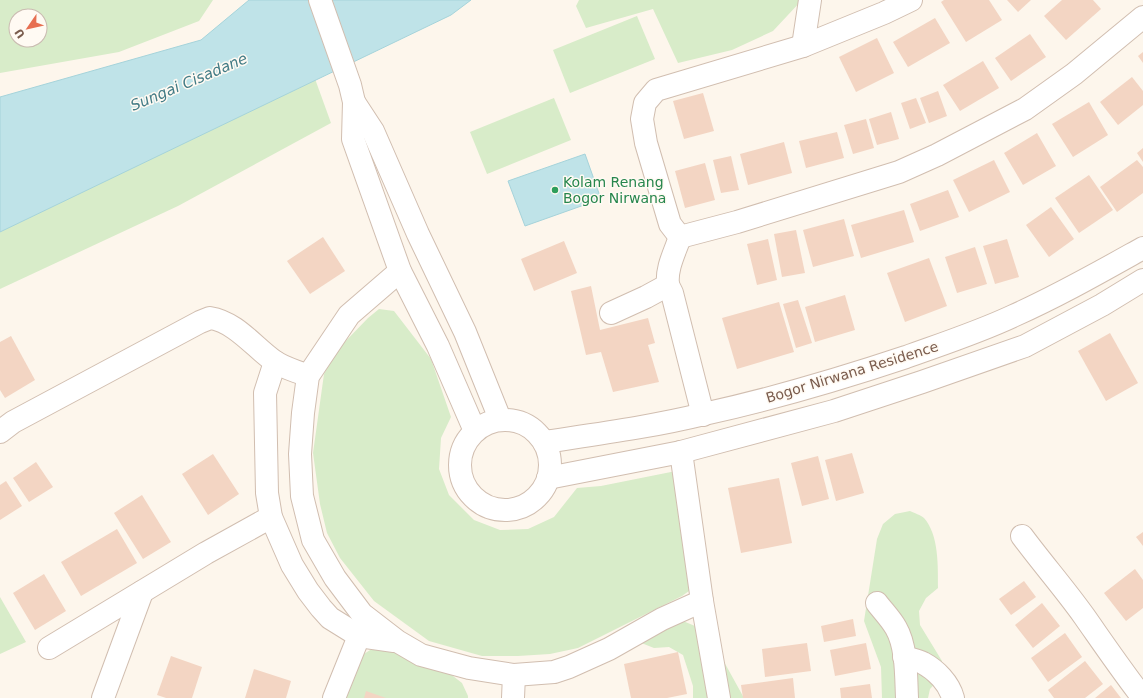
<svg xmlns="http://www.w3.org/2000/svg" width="1143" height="698" viewBox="0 0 1143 698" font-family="'DejaVu Sans',sans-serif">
<rect width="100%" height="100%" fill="#fdf6ec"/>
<g fill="#d8ecc9" fill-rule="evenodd">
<path d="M0 0H213L199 21 119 52 0 73ZM16 16H40V40H16Z"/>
<polygon points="579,0 802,0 773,31 732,50 678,63 653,9 586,28 576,6"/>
<polygon points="637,16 655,59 570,93 553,50"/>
<polygon points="314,76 331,123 178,206 0,289 0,231"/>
<polygon points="554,98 571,140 487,174 470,132"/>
<polygon points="379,309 394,311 431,359 451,417 441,438 439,469 449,495 474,520 500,530 528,529 554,517 577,488 601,486 676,471 692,584 689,591 682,596 578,648 550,654 518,656 482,656 429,641 374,601 340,558 327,533 320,504 313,453 324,374 338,349 368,318"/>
<path d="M910 511C914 513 921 515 924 518 939 535 938 566 938 588L926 598 919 611 920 625 942 661 940 678 930 689 928 698H882L881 667 864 621 877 539 883 524 895 514Z"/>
<polygon points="0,597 26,642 0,654"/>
<polygon points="683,621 707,631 744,698 693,698 693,686 683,655 669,647 654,648 639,642"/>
<path d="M381 645 440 666 462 683 468 696V698H341C351 671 351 657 381 645Z"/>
</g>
<g fill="#bfe3e8" stroke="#a5d3da">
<polygon points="249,0 471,0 451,15 0,232 0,97 201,40"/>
<polygon points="585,154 601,199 525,226 508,181"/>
</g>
<g fill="#f3d5c3">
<polygon points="944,0 989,0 1002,20 966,42 941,2"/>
<polygon points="1007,0 1031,0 1018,12"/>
<polygon points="1062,0 1093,0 1101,9 1066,40 1044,16"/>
<polygon points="935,18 950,43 908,67 893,42"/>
<polygon points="1030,34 1046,57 1011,81 995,58"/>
<polygon points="877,38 894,73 856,92 839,57"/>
<polygon points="1143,52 1143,63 1138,56"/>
<polygon points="983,61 999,88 960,111 943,85"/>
<polygon points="1132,77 1143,91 1143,105 1118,125 1100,102"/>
<polygon points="938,91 947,116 929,123 920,98"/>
<polygon points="703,93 714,131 684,139 673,101"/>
<polygon points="916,98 926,123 910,129 901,103"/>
<polygon points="1089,102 1108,135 1073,157 1052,124"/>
<polygon points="891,112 899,139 877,145 869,119"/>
<polygon points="866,119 874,148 853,154 844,125"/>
<polygon points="837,132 844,158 806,168 799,141"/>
<polygon points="1037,133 1056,166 1023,185 1004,153"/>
<polygon points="784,142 792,173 748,185 740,154"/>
<polygon points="1143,148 1143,162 1137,153"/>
<polygon points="731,156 739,190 721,193 713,160"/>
<polygon points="994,160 1010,192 969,212 953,180"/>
<polygon points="1137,160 1143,167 1143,193 1117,212 1100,187"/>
<polygon points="705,163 715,200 685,208 675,171"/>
<polygon points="1089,175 1113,210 1079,233 1055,198"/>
<polygon points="948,190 959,217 920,231 910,204"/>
<polygon points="1051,207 1074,239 1049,257 1026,225"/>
<polygon points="904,210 914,242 861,258 851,225"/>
<polygon points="844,219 854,256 813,267 803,230"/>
<polygon points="796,230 805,273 782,277 774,234"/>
<polygon points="323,237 345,271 310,294 287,261"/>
<polygon points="768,239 777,280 757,285 747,244"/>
<polygon points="1007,239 1019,277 995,284 983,246"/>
<polygon points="564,241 577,273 534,291 521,259"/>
<polygon points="975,247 987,284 957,293 945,257"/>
<polygon points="929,258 947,306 905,322 887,273"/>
<polygon points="591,286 600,330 648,318 655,343 648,345 659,382 613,392 601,352 586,355 571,291"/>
<polygon points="845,295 855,330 815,342 805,307"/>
<polygon points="798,300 812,343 796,348 783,304"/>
<polygon points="779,302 794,352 737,369 722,318"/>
<polygon points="1110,333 1138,383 1106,401 1078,351"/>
<polygon points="11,336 35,380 5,398 0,390 0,342"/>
<polygon points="852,453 864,493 836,501 825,460"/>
<polygon points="213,454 239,494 208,515 182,474"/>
<polygon points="818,456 829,499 802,506 791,463"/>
<polygon points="36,462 53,487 29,502 13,478"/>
<polygon points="779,478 792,543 741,553 728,488"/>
<polygon points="6,481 22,506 0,520 0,485"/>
<polygon points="142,495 171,542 143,559 114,513"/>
<polygon points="117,529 137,563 81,596 61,562"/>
<polygon points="1143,532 1143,546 1136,537"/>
<polygon points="1135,569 1143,580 1143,608 1126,621 1104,593"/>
<polygon points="44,574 66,611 35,630 13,593"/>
<polygon points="1024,581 1036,597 1011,615 999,599"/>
<polygon points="1042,603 1060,626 1033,648 1015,625"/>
<polygon points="853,619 856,636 824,642 821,626"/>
<polygon points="1065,633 1082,657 1048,682 1031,658"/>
<polygon points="807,643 811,671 765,677 762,649"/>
<polygon points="866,643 871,669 835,676 830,650"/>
<polygon points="678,652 687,694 667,698 631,698 624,664"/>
<polygon points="171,656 202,667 192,698 166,698 157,695"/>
<polygon points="1085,661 1103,684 1085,698 1054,698 1048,690"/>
<polygon points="254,669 291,681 286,698 245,698"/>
<polygon points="793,678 795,698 743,698 741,685"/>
<polygon points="870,684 872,698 841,698 840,688"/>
<polygon points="1111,685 1121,698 1095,698"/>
<polygon points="366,691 386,698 364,698"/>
</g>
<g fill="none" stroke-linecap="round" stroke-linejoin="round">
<defs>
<g id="minor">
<polyline points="320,0 350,85 354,102 353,139 400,271 438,346 475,431"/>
<polyline points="803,46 810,0"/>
<polyline points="354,102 373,131 418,234 465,332 500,419"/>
<polyline points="680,237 737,222 899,172 937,155 1025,109 1074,74 1143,17"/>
<polyline points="680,237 670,224 646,143 642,119 645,103 656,90 803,46 884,13 911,0"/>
<polyline points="400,271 349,315 308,376 303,413 300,454 302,496 313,540 335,578 362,614 397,641 421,655 469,668 514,675 554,672 569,667 609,649 662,619 702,601"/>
<polyline points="668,285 672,293 703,415"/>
<path d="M611 313 646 297 668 285C666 268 675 252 680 237"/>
<polyline points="275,362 265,393 267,493 271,517 292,565 308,591 321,608 330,618 359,636 394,641"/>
<circle cx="505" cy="465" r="45"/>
<path d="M0 432 13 422 200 322 210 318C236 322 254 347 274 361 283 368 297 371 308 376"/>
<path d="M544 442C597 434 651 427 704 414 772 399 840 379 906 357 942 344 979 332 1013 316 1058 296 1100 272 1143 248"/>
<polyline points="681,452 702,601 719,698"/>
<polyline points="548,478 681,452 834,411 922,382 1025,346 1102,305 1143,280"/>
<path d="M1022 536C1042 563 1064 588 1084 616 1103 643 1122 671 1143 698"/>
<path d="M877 603C883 611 891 619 896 628 907 647 906 677 907 698"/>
<polyline points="49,648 206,553 271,517"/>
<path d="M904 657C910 659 917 660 923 663 936 670 949 683 953 698"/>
<polyline points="103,698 142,592"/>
<polyline points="334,698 359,636 367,625"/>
<polyline points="513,698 514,675"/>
</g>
</defs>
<use href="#minor" stroke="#d1beb0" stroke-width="24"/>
<use href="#minor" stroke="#fff" stroke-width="22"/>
</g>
<circle fill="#2e9e5b" stroke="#fffaf3" stroke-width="1.5" cx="555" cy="190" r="4"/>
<g text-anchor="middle" stroke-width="3" stroke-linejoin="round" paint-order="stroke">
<g font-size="14" fill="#27864d" stroke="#fffaf3" text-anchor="start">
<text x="563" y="187">Kolam Renang<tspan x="563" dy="16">Bogor Nirwana</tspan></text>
</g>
<g font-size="14" fill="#7a5c4d" stroke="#fffaf3">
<text transform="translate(852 372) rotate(-17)" y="5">Bogor Nirwana Residence</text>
</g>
<g font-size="15" font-style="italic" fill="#437c86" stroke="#fffaf3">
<text transform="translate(189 82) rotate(-23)" y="5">Sungai Cisadane</text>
</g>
</g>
<g transform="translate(28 28) rotate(236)"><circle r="19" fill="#fffaf3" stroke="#cabbb1"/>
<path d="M0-3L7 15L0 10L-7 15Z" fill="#e76f51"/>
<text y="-6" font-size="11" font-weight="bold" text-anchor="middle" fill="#7a5c4d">U</text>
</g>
</svg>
